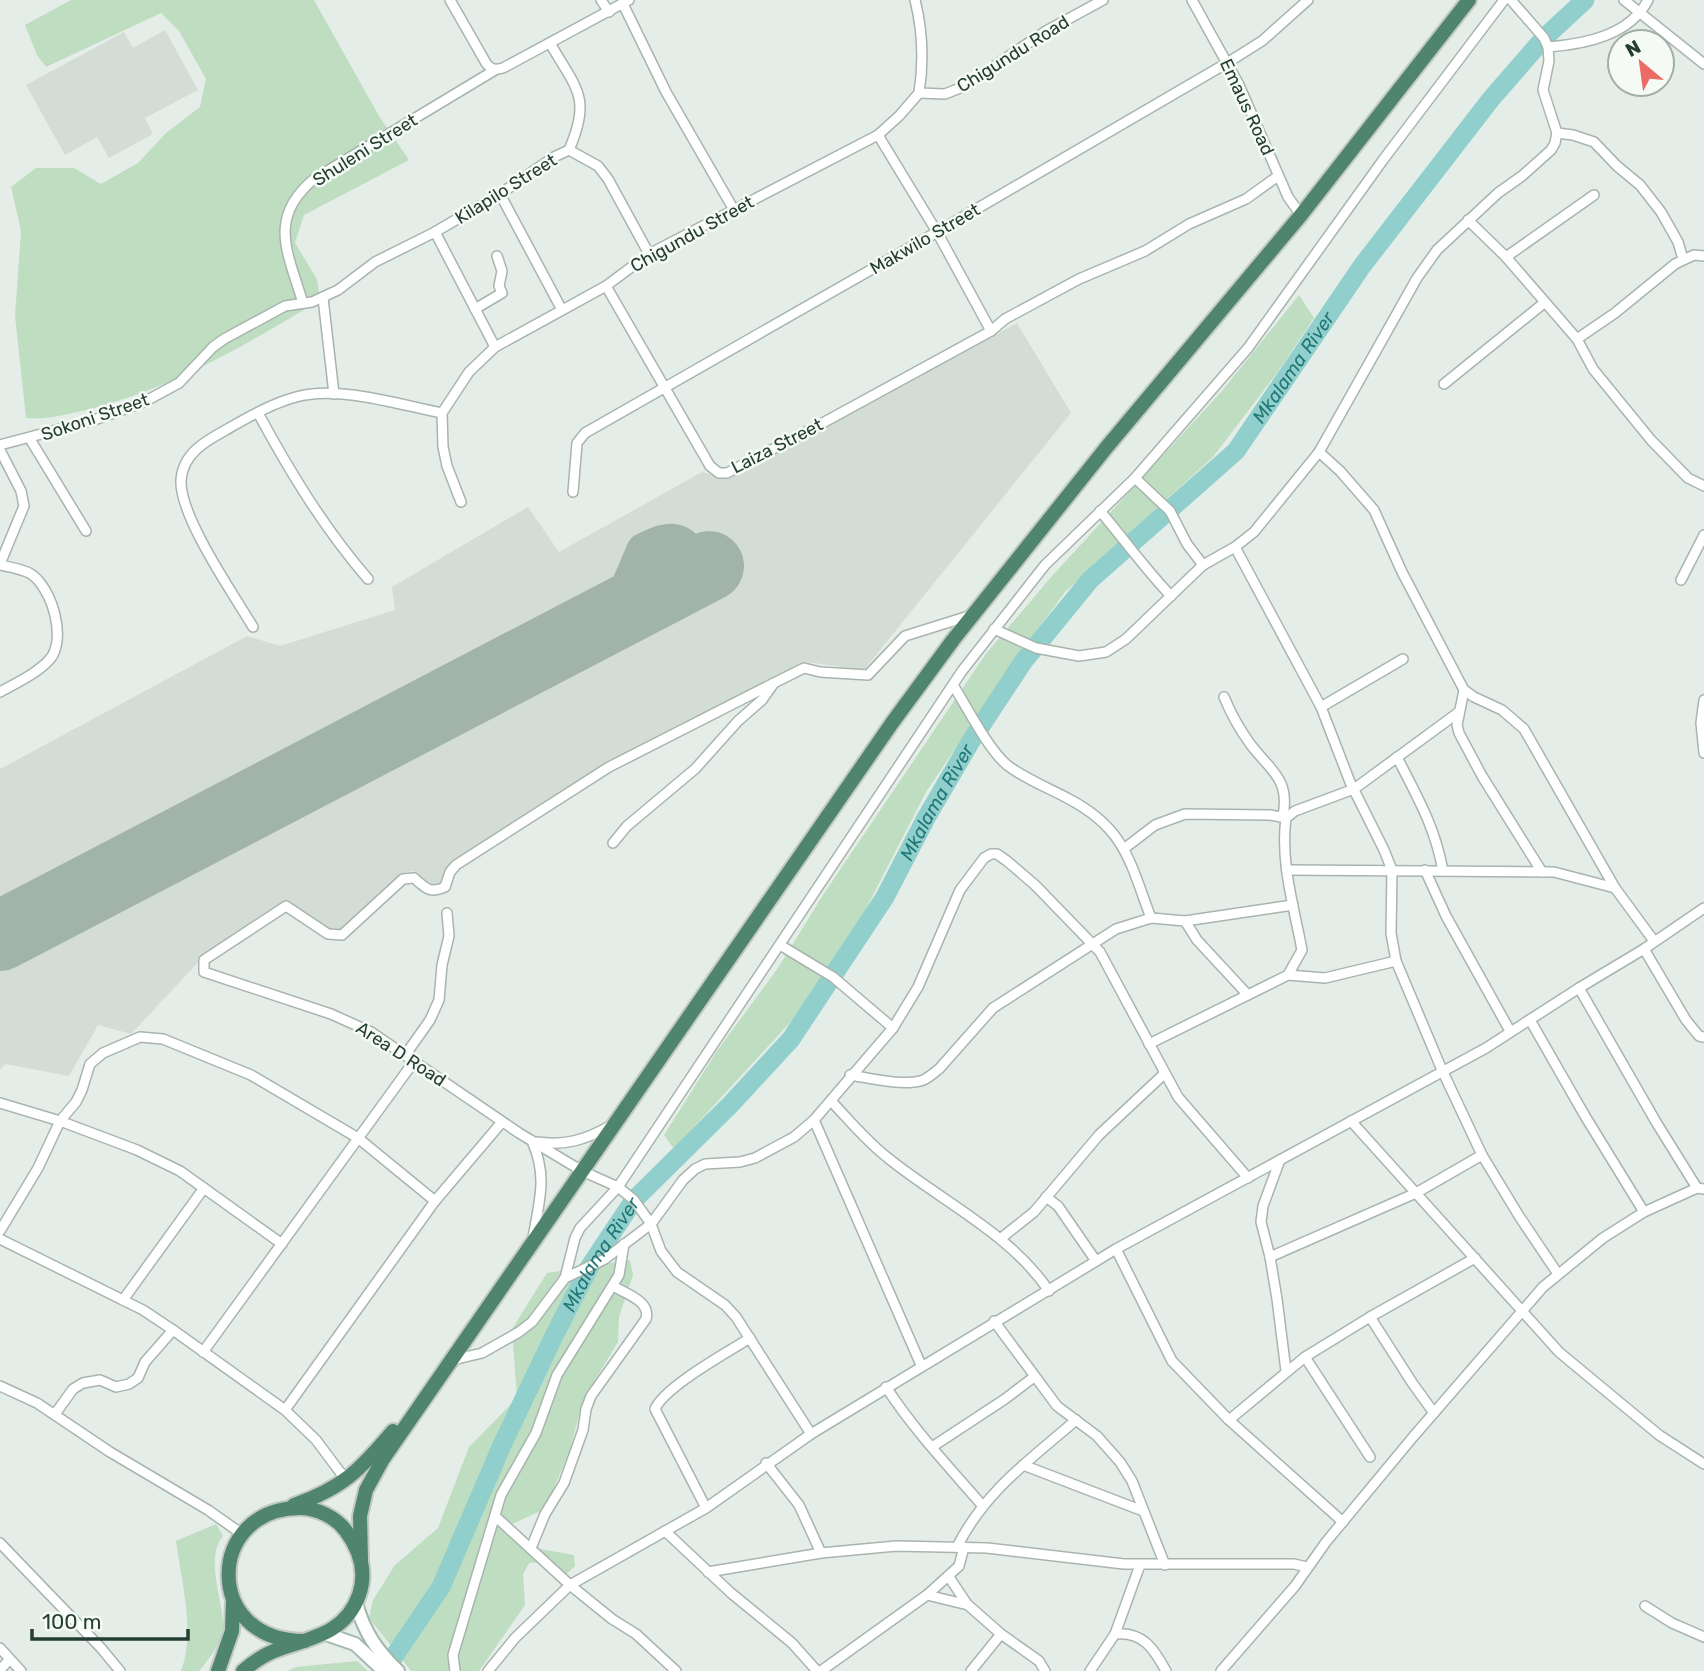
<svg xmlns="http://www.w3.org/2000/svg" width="1704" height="1671" viewBox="0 0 1704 1671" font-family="Rubik,sans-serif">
<rect width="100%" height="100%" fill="#e5ede8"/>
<g fill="#d3ddd6">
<polygon points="165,30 198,90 145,118 153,134 109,158 97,137 65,155 26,85 124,32 133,48"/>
<polygon points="1017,323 1071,413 864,670 807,662 599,768 447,867 440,884 430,887 413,871 406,872 339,932 334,932 286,901 205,955 131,1034 98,1025 69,1076 5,1064 0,1070 0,769 247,636 280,646 395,610 392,587 528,507 559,552 702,472 730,478"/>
</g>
<g fill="#bfddc1">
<path d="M71 0H314L379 116 409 160 304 215 295 243 317 279 320 300C248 344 172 388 90 409 68 414 49 420 26 418L15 316 21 231 11 187 36 168H74L101 184 138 163 166 133 200 107 206 79 179 31 161 13 46 67 37 55 25 25Z"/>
<polygon points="1299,295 1314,318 1277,373 1213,457 1065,592 1007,672 926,792 854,932 794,1018 674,1149 664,1135 717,1051 778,968 823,895 985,655 1052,576 1222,391"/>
<polygon points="630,1260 633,1275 619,1317 618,1342 583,1400 570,1450 545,1509 512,1524 540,1549 574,1555 575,1566 562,1578 546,1562 529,1563 523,1574 525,1605 479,1671 411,1671 369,1618 373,1600 395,1565 438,1528 469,1447 517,1398 512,1329 547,1273"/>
<path d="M216 1524 223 1536C204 1558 224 1602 223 1628 221 1645 209 1659 199 1671H181C196 1634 181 1580 176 1541Z"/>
<polygon points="357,1661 368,1671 287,1671 296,1667"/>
</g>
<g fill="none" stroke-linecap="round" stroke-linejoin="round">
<path stroke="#90cfcc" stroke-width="19" id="s1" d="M384 1671 441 1587 502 1445 554 1336 590 1266 634 1200 731 1104 791 1039 885 897 926 818 971 741 1023 662 1090 580 1236 451 1362 266 1491 99 1544 38 1585 0"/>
<path stroke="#a2b3aa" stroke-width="28" d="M612 616 641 548C676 530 684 535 705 568"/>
<polyline stroke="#a2b3aa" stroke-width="70" points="0,936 709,566"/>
<defs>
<g id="minor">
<path d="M450 0 486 63C491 70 495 70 503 68L629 0"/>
<polyline points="601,0 609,12"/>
<path d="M915 0C923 32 924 61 919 93"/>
<polyline points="1192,0 1239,85 1288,197 1301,215"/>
<polyline points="1624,0 1704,64"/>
<polyline points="623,4 666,92 734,210"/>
<path d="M550 43C576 89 592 97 569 150"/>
<path d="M1548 47C1586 44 1630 35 1648 0"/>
<polyline points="919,93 945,94 965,86 1046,31 1103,0"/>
<polyline points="1557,133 1573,135 1594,142 1617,166 1640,185 1661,212 1678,242 1683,259"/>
<polyline points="878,135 937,232 991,331"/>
<polyline points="569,150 598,166 608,179 649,254"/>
<polyline points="500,194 562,310"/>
<polyline points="1468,220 1506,257 1577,339 1593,369 1651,440 1688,478 1704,486"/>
<polyline points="435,232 495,347"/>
<polyline points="1506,257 1594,195"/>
<polyline points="606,286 710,466 719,473 727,473 819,425 991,331 1005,319 1079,279 1145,251 1189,224 1246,199 1278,176"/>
<polyline points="323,298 334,394"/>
<path d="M303 303C288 253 267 218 314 179L495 70"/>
<polyline points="475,309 502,293 499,286 502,271 497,256"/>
<polyline points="1577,339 1615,313 1675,264 1694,255 1704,256"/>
<polyline points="1444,384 1544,303"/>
<path d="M258 413C290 472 324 528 368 579"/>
<polyline points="30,439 86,531"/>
<polyline points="0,445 94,420 144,402 179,383 213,347 224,339 285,306 312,302 338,290 375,262 435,232 500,194 554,157 569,150"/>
<polyline points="0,450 21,491 24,506 0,564"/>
<polyline points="1319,452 1340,471 1374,510 1402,572 1464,690 1474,697 1502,710 1524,729 1615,888 1654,941"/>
<polyline points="1135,478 1170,511 1187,544 1203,565"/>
<polyline points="573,492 577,443 585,433 937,232 1227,63 1262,41 1308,0"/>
<polyline points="461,502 447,466 443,447 442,413 469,372 495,347 606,286 649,254 878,135 899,116 919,93"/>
<path d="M1100 511C1124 539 1145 569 1171 596"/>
<polyline points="1235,547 1321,707 1350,782 1384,850 1392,870 1391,933 1396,961 1442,1070 1482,1155 1519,1216 1558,1274"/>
<path d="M0 565C10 567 23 569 31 574 52 588 67 639 50 659 38 673 16 683 0 692"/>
<polyline points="1681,580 1704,535"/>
<path d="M253 627C234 595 179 516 181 480 183 454 204 442 224 431 247 418 270 404 296 397 338 385 400 405 442 413"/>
<polyline points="994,629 1036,648 1079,656 1106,652 1126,639 1203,565 1235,547 1254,532 1319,452 1417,278 1437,250 1498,193 1522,176 1551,150 1555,143 1557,133 1543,90 1549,61 1548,47 1544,38 1511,0"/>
<path d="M774 683 609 767 456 865 450 872 445 887C429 894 426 888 414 878L403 879 342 935 328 934 286 906 204 960V972L331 1014 371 1032 519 1133 582 1171 618 1187 634 1200 651 1224 661 1251 677 1272 725 1305 736 1317 811 1434"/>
<path d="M953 685C967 707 988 749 1007 765 1025 779 1049 788 1069 799 1126 829 1130 863 1151 918"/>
<polyline points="1464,690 1457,725 1459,733 1482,776 1542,872"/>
<path d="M1224 697C1231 714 1240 730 1251 745 1271 771 1290 779 1283 816"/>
<polyline points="1704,700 1701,723 1704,753"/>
<polyline points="1321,707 1403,659"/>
<path d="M1397 757C1417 797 1435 826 1443 871"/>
<polyline points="613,843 627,826 695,769 738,721 762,700 774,683 804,668 820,672 868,675 905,636 972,615"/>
<polyline points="1125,848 1155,825 1185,814 1270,815 1286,818"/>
<polyline points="1287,870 1554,872 1615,888"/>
<polyline points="1425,870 1446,916 1510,1031"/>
<polyline points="1185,921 1197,940 1247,994"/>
<polyline points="780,945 833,977 893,1028"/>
<polyline points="1644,949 1686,1020 1699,1036 1704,1037"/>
<path d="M1288 975 1302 950C1294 907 1280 862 1286 818L1295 811 1354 789 1459 712"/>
<polyline points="1579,988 1656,1122 1697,1188"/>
<polyline points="1530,1020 1585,1116 1644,1212"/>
<polyline points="1149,1044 1288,975 1325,978 1396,961"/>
<polyline points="406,1054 430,1020 439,1000 442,965 449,936 447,913"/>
<path d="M850 1075C869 1078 902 1086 920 1081 927 1080 933 1073 939 1069L993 1008 1116 929 1151 918 1185 921 1293 905"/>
<path d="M831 1101C849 1120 867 1142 888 1158 941 1201 1010 1233 1049 1291"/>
<polyline points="0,1103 60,1121 137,1150 180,1171 282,1244"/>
<polyline points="814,1120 921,1365"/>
<polyline points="1351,1121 1559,1352 1659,1435 1704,1464"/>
<path d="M532 1141C548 1177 539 1201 533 1238"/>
<path d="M537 1142C565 1146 585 1140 610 1126"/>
<polyline points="1280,1160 1263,1206 1261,1222 1270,1257 1277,1299 1286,1371"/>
<polyline points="1046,1197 1058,1206 1096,1261"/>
<polyline points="0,1231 38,1168 60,1121 76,1102 82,1090 90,1064 103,1053 140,1037 163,1039 251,1075 358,1138 435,1201"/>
<polyline points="0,1239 143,1310 173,1330 285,1410 316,1440 346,1480"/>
<polyline points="1000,1239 1034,1212 1099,1135 1164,1074"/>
<polyline points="1116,1249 1172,1361 1229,1420 1343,1522"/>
<polyline points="1270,1257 1416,1193 1482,1155"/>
<polyline points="565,1278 575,1238 580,1228 618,1187 962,671 1045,565 1135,478 1248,348 1383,160 1504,0"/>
<polyline points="123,1300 204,1188"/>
<polyline points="1370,1317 1413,1384 1434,1413"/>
<polyline points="994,1321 1057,1406 1097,1436 1120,1462 1132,1481 1165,1565"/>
<polyline points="203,1352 415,1060"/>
<polyline points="1305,1357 1370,1457"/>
<polyline points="453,1360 482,1353 519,1332 532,1322 565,1278 605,1259 651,1224 683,1180 695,1169 705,1164 740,1162 755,1158 794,1137 814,1120 893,1028 918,987 960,890 984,858 991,854 997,854 1007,861 1035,885 1100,952 1178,1097 1248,1178"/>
<polyline points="0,1386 37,1403 110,1452 208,1510 242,1534"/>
<path d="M886 1387C914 1430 949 1467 982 1505"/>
<polyline points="285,1410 435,1201 502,1122"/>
<polyline points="55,1414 73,1389 83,1383 100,1380 116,1387 129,1384 138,1378 145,1362 173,1330"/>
<polyline points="1229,1420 1305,1357 1370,1317 1475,1258"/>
<polyline points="932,1447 1005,1399 1034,1377"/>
<polyline points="766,1463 799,1505 821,1553"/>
<polyline points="1023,1465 1143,1511"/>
<path d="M706 1508 655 1409C664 1387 728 1352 750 1338"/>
<polyline points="495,1516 570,1585 612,1619 636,1634 676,1671"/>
<polyline points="665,1531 731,1593 792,1643 817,1671"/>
<polyline points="0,1543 101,1648 120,1671"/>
<path d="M957 1547C985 1491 1030 1460 1076 1420"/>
<path d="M531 1548 545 1514 564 1483 583 1430 586 1409 591 1396 646 1319C651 1301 626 1294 613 1286"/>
<polyline points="708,1572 821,1553 896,1546 987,1548 1124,1564 1294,1564 1307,1567"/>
<polyline points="949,1577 967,1604"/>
<polyline points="927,1595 959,1566 964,1547"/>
<polyline points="1645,1606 1672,1623 1704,1637"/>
<path d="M1115 1634C1143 1631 1154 1649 1166 1671"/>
<polyline points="0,1648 21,1671"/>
<polyline points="0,1670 9,1660"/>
<polyline points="455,1671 453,1655 501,1495 536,1433 557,1375 619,1275 624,1244"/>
<polyline points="488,1671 515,1638 570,1585 706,1508 811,1434 1116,1249 1486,1048 1579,988 1644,949 1704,908"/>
<polyline points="821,1671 927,1595 968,1605 1001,1634 1039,1661 1045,1671"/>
<polyline points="971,1671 1001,1634"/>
<polyline points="1090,1671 1115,1634 1140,1565"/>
<polyline points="1221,1671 1295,1586 1326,1542 1413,1437 1543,1287 1603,1238 1644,1212 1697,1188 1704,1189"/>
</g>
<g id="secondary">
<path d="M356 1603C364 1632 377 1651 398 1671"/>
<polyline points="326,1634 355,1644 384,1671"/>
</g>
<g id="trunk">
<path d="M294 1505C343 1488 360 1470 393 1431"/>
<polyline points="361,1561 360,1516 366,1490 383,1459 892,723 953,640 1106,448 1301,215 1469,0"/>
<polyline points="218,1671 232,1631 233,1601"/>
<path d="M243 1671C252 1663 262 1656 274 1651 308 1638 345 1635 359 1595 367 1572 360 1550 346 1531 336 1517 316 1508 300 1508 206 1508 202 1642 305 1641"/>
</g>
</defs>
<use href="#minor" stroke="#a8b5ae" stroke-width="12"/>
<use href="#secondary" stroke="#a3b8ad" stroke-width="16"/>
<use href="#trunk" stroke="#c2c9c6" stroke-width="18"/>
<use href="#minor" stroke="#fff" stroke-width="9"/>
<use href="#secondary" stroke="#fff" stroke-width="12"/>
<use href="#trunk" stroke="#4f846e" stroke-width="14"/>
</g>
<g text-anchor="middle" stroke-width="5" stroke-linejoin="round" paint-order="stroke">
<g font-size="18" fill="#253e32" stroke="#f5faf6">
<text transform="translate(1013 54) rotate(-32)" y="6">Chigundu Road</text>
<text transform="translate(1247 107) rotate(65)" y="6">Emaus Road</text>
<text transform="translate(365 150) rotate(-32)" y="6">Shuleni Street</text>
<text transform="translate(506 189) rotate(-32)" y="6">Kilapilo Street</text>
<text transform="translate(692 234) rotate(-29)" y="6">Chigundu Street</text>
<text transform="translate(925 239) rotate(-30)" y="6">Makwilo Street</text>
<text transform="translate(95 417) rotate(-19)" y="6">Sokoni Street</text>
<text transform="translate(777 446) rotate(-27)" y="6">Laiza Street</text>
<text transform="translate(401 1054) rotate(33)" y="6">Area D Road</text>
</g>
<g font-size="19" font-style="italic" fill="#217775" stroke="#f5faf6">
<text dy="7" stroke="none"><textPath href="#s1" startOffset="1605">Mkalama River</textPath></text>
<text dy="7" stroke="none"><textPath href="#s1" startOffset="1038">Mkalama River</textPath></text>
<text dy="7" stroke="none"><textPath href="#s1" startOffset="471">Mkalama River</textPath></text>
</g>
</g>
<g transform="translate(1641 63) rotate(331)"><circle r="33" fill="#f5faf6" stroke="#a2afa8" stroke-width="2"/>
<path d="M0-5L12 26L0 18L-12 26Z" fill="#eb6b65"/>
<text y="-10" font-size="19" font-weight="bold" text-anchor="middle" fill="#253e32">N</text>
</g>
<path d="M32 1629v10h156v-10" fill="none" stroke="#253e32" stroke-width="3.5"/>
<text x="42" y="1629" font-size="21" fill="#253e32" stroke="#f5faf6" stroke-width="5" paint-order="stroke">100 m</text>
</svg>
